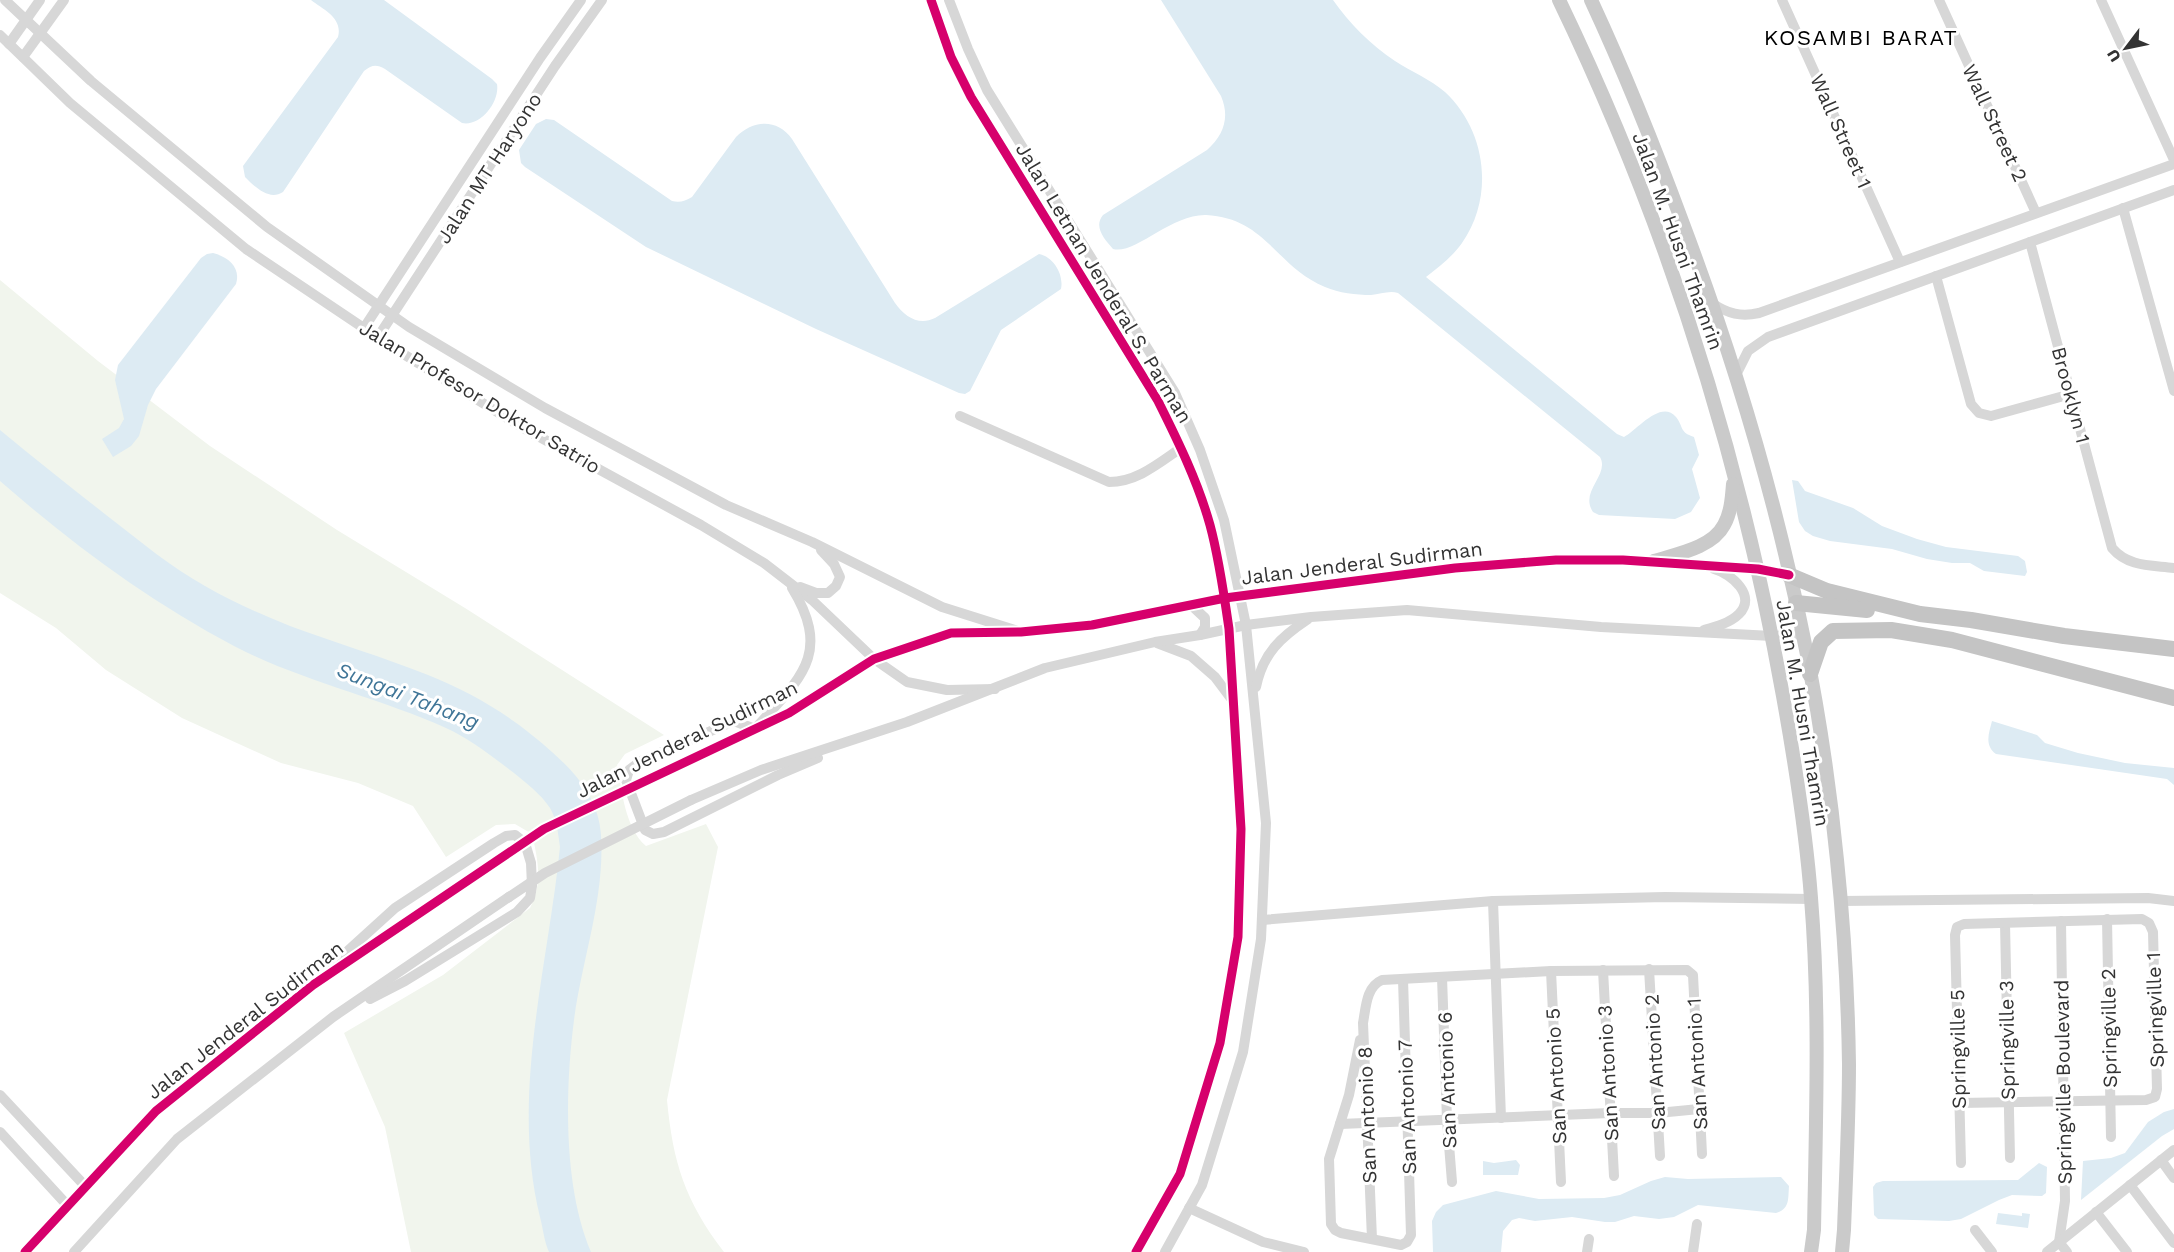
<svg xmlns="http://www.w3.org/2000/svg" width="2174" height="1252" viewBox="0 0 2174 1252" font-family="'Work Sans',sans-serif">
<rect width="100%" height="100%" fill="#fff"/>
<path fill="#f1f5ed" d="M0 280 98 361 210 446 337 530 465 608 664 735 625 754 617 765C622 791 625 828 646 846L706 824 718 847 667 1100C673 1163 685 1201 724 1252H411L385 1127 344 1033 443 975 530 908C543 883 538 860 532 834L515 824 496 825 446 857 413 806 358 783 281 763 182 718 106 670 56 628 0 593Z"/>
<g fill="#ddebf3">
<path d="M311 0H384L492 79 497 84C500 102 480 127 462 123L385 69C376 64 372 65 364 71L283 192C269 201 255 187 245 177L243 166 338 37C343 18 324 10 311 0Z"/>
<path d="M1161 0H1333C1349 23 1371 45 1395 61 1412 72 1430 79 1445 92 1486 130 1495 196 1462 243 1452 257 1439 267 1426 277L1617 434 1624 437C1637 430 1661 399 1676 417 1684 427 1679 432 1694 437L1699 455 1692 469 1700 498 1691 512 1675 519 1599 515 1593 512C1579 491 1610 475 1600 457L1398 293C1390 290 1380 294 1371 295 1356 295 1339 293 1325 287 1275 266 1266 218 1206 215 1171 214 1135 255 1113 249 1105 240 1093 227 1103 215L1207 150C1224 135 1230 117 1221 96Z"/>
<path d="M546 119 554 120 672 201C680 203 685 201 692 197L736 137C753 120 777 118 792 139L895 303C905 317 919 326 935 318L1039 254C1054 257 1064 275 1061 289L1001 330 970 391 965 394 959 393 816 329 646 247 525 167 521 163 519 150 536 124Z"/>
<path d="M213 253C229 257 241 268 236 284L156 389 148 405 139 436 131 446 113 457 102 439 119 428 124 419 115 380 118 365 201 258 207 254Z"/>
<path d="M0 430C36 460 73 489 110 518 141 542 171 567 205 586 232 602 261 614 290 626 336 643 383 657 428 675 474 693 516 719 552 752 577 774 599 800 601 835 605 898 582 959 574 1020 565 1090 563 1187 591 1252H549C544 1241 543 1228 540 1217 510 1095 548 968 560 847 558 833 557 820 550 808 541 794 526 783 514 773 493 757 470 739 446 728 377 697 301 681 234 646 149 601 72 544 0 481Z"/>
<polygon points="1792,480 1798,481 1805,491 1853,508 1882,526 1917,539 1946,547 2018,556 2025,561 2027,572 2025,576 1984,571 1970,563 1952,563 1927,559 1892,549 1830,541 1813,536 1805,531 1799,522"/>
<path d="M1992 721 2037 735 2045 743 2078 753 2125 763 2174 768V785L2167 779 1996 754C1984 745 1989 733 1992 721Z"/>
<polygon points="2174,1109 2174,1129 2162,1136 2081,1200 2083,1161 2111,1158 2125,1153 2148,1122 2164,1112"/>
<polygon points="1516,1160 1520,1165 1518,1175 1483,1175 1483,1161 1494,1163"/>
<polygon points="2039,1163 2047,1167 2046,1193 2042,1196 2012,1195 1999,1200 1961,1219 1949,1221 1878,1219 1874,1215 1873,1187 1876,1183 1883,1181 2018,1180"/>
<path d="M1665 1177 1688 1179 1781 1177 1789 1186C1788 1199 1790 1209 1776 1213L1698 1205 1674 1217 1659 1219 1634 1216 1615 1222H1605L1572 1217 1535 1221 1519 1218 1512 1220 1503 1231 1501 1252H1433L1432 1221 1436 1212 1443 1205 1496 1191 1539 1199 1604 1198 1620 1195 1651 1181Z"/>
<polygon points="1998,1213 2022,1216 2022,1213 2030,1214 2028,1228 1996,1224"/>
</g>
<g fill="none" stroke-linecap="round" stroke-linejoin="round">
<g stroke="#d7d7d7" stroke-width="10">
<polyline points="5,0 91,81 267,227 409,327 545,408 726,505 812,542 942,607 1021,632"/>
<path d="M931 0 951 57 971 97 1158 401C1178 441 1198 482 1210 525 1219 558 1224 594 1229 629L1241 829 1238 937 1220 1043 1180 1174 1136 1252"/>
<polyline points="949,0 968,49 987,90 1175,393 1200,450 1224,520 1246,625 1266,823 1261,939 1243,1052 1202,1185 1165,1252"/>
<polyline points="1782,0 1900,262"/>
<polyline points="1939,0 2036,213"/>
<polyline points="2101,0 2174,160"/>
<polyline points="0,35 70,103 246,249 392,347 525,429 701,525 764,563 812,600 874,659 907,682 947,690 995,689"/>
<polyline points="9,44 40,0"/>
<polyline points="23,57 64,0"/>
<polyline points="2123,208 2174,391"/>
<path d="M2030 242 2112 548C2128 567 2151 565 2174 568"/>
<polyline points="1936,276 1971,404 1979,413 1991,416 2071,394"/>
<path d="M1712 303C1728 314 1741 317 1759 313L2174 164"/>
<polyline points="364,328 540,58 581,0"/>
<polyline points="378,337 555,66 602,0"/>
<polyline points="1736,375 1748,351 1768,337 2174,190"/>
<path d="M960 416 1109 482C1137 482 1159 463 1181 448"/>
<polyline points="800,587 816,593 828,593 836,586 840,577 834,564 821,550"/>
<path d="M792 588C833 655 799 679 755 729L734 721 641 761 629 770 626 780 645 830 653 834 664 832 778 775 818 758"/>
<polyline points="1190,604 1205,618 1205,627 1200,635"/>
<path d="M1704 630C1715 627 1730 623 1739 614 1757 596 1732 574 1714 569"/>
<polyline points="1157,643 1191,656 1215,677 1233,701"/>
<path d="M1256 687C1263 653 1281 637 1308 619"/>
<polyline points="682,763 789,713 874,659 951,633 1021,632 1092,625 1225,598 1455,568 1556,560 1654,561 1758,569 1789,575"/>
<polyline points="691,800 761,770 907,722 1045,668 1155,642 1200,635 1246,625 1311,617 1407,610 1601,627 1772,636 1802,634"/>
<polyline points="1493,901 1501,1118"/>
<polyline points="1841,901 2148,898 2174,901"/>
<polyline points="2107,919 2111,1137"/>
<polyline points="1262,920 1493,901 1665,897 1811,899"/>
<polyline points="2061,921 2065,1201 2059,1242 2067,1252"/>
<polyline points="2005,923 2010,1158"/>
<polyline points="330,967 395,908 494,843 506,836 515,835 525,843 531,863 532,886 530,898 517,912 405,981 370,999"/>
<polyline points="1649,969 1660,1156"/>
<polyline points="1603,970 1614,1176"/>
<polyline points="1551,971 1561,1182"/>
<polyline points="1442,977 1447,1120 1452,1182"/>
<polyline points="1360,1040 1349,1095 1329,1159 1331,1224 1335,1230 1341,1233 1401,1245 1407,1242 1411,1235 1403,979"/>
<polyline points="0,1095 86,1187"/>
<polyline points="1960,1103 2146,1100 2155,1097 2157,1089 2153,932 2149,923 2142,919 1964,924 1957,927 1955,935 1961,1163"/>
<polyline points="1340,1124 1610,1113 1658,1113 1699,1109"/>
<polyline points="0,1132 68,1206"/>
<polyline points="2161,1160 2174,1178"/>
<polyline points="2130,1185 2174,1243"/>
<polyline points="1189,1208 1263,1242 1304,1252"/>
<polyline points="2096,1212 2127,1252"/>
<polyline points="1975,1230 1992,1252"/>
<path d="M1372 1239 1363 1023C1366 1007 1366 987 1382 980L1551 971 1687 970 1693 975 1702 1154"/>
<polyline points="25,1252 156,1111 313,985 494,863"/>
<polyline points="74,1252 177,1139 333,1017 509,897"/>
<polyline points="1587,1252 1589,1239"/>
<polyline points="1693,1252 1697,1224"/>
<polyline points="2047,1252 2174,1150"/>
</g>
<g stroke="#cacaca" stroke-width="14">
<path d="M1559 0C1665 220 1740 455 1783 696 1795 763 1806 830 1811 898 1820 1008 1816 1119 1814 1230L1811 1252"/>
<path d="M1591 0C1625 73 1655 148 1683 224 1760 428 1816 643 1837 860 1844 928 1848 997 1849 1064 1849 1119 1846 1175 1844 1230L1842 1252"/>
<path d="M1654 561C1676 554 1712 548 1724 525 1731 513 1732 497 1733 484"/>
</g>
<g stroke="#c4c4c4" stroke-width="16">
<polyline points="1789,575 1827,591 1920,614 1971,620 2064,636 2174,649"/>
<polyline points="1796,603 1867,610"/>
<polyline points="1810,674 1821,642 1833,631 1891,630 1952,640 2174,698"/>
</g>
<g stroke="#d7d7d7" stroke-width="10">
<polyline points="494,863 544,829 682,763"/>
<polyline points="509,897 545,873 691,800"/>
</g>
<defs>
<g id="cycleway">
<path d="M931 0 951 57 971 97 1158 401C1178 441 1198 482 1210 525 1219 558 1224 594 1229 629L1241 829 1238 937 1220 1043 1180 1174 1136 1252"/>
<polyline points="25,1252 156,1111 313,985 544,829 789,713 874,659 951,633 1021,632 1092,625 1225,598 1455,568 1556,560 1623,560 1758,569 1789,575"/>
</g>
</defs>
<use href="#cycleway" stroke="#fff" stroke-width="13"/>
<use href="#cycleway" stroke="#d6006c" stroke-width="9"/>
</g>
<g text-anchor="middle" stroke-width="6" stroke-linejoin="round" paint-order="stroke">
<g font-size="20" fill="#333" stroke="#fff">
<text transform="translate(1995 123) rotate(65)" y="7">Wall Street 2</text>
<text transform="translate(1841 131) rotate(66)" y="7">Wall Street 1</text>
<text transform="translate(489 168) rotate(-57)" y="7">Jalan MT Haryono</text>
<text transform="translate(1678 241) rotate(70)" y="7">Jalan M. Husni Thamrin</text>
<text transform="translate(1104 283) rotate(59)" y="7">Jalan Letnan Jenderal S. Parman</text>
<text transform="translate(2071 395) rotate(75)" y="7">Brooklyn 1</text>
<text transform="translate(480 397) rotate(31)" y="7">Jalan Profesor Doktor Satrio</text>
<text transform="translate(1362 563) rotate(-7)" y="7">Jalan Jenderal Sudirman</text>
<text transform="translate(1803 713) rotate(80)" y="7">Jalan M. Husni Thamrin</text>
<text transform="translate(687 739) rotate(-26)" y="7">Jalan Jenderal Sudirman</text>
<text transform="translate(2155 1010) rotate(-92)" y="7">Springville 1</text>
<text transform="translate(245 1020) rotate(-38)" y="7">Jalan Jenderal Sudirman</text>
<text transform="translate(2109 1028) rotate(-91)" y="7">Springville 2</text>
<text transform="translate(2007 1040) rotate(-91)" y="7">Springville 3</text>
<text transform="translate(1958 1049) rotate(-91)" y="7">Springville 5</text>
<text transform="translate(1655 1062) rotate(-93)" y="7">San Antonio 2</text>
<text transform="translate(1697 1064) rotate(-93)" y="7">San Antonio 1</text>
<text transform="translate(1608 1073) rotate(-93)" y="7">San Antonio 3</text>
<text transform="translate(1556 1076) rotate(-93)" y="7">San Antonio 5</text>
<text transform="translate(1447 1080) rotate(-92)" y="7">San Antonio 6</text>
<text transform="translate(2063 1082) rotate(-91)" y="7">Springville Boulevard</text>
<text transform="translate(1407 1107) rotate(-92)" y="7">San Antonio 7</text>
<text transform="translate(1367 1115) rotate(-92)" y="7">San Antonio 8</text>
</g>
<g font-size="21" font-style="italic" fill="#3f7597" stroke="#fff">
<text transform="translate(408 696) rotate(21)" y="7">Sungai Tahang</text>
</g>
<g font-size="22" letter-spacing="1.5" fill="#000" stroke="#fff">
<text x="1861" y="45">KOSAMBI BARAT</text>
</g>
</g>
<g transform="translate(2126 48) rotate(238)" stroke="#ffffff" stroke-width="4.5" paint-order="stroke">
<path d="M0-4.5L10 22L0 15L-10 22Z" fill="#333333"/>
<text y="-9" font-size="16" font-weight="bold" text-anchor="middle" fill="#333333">U</text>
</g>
</svg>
